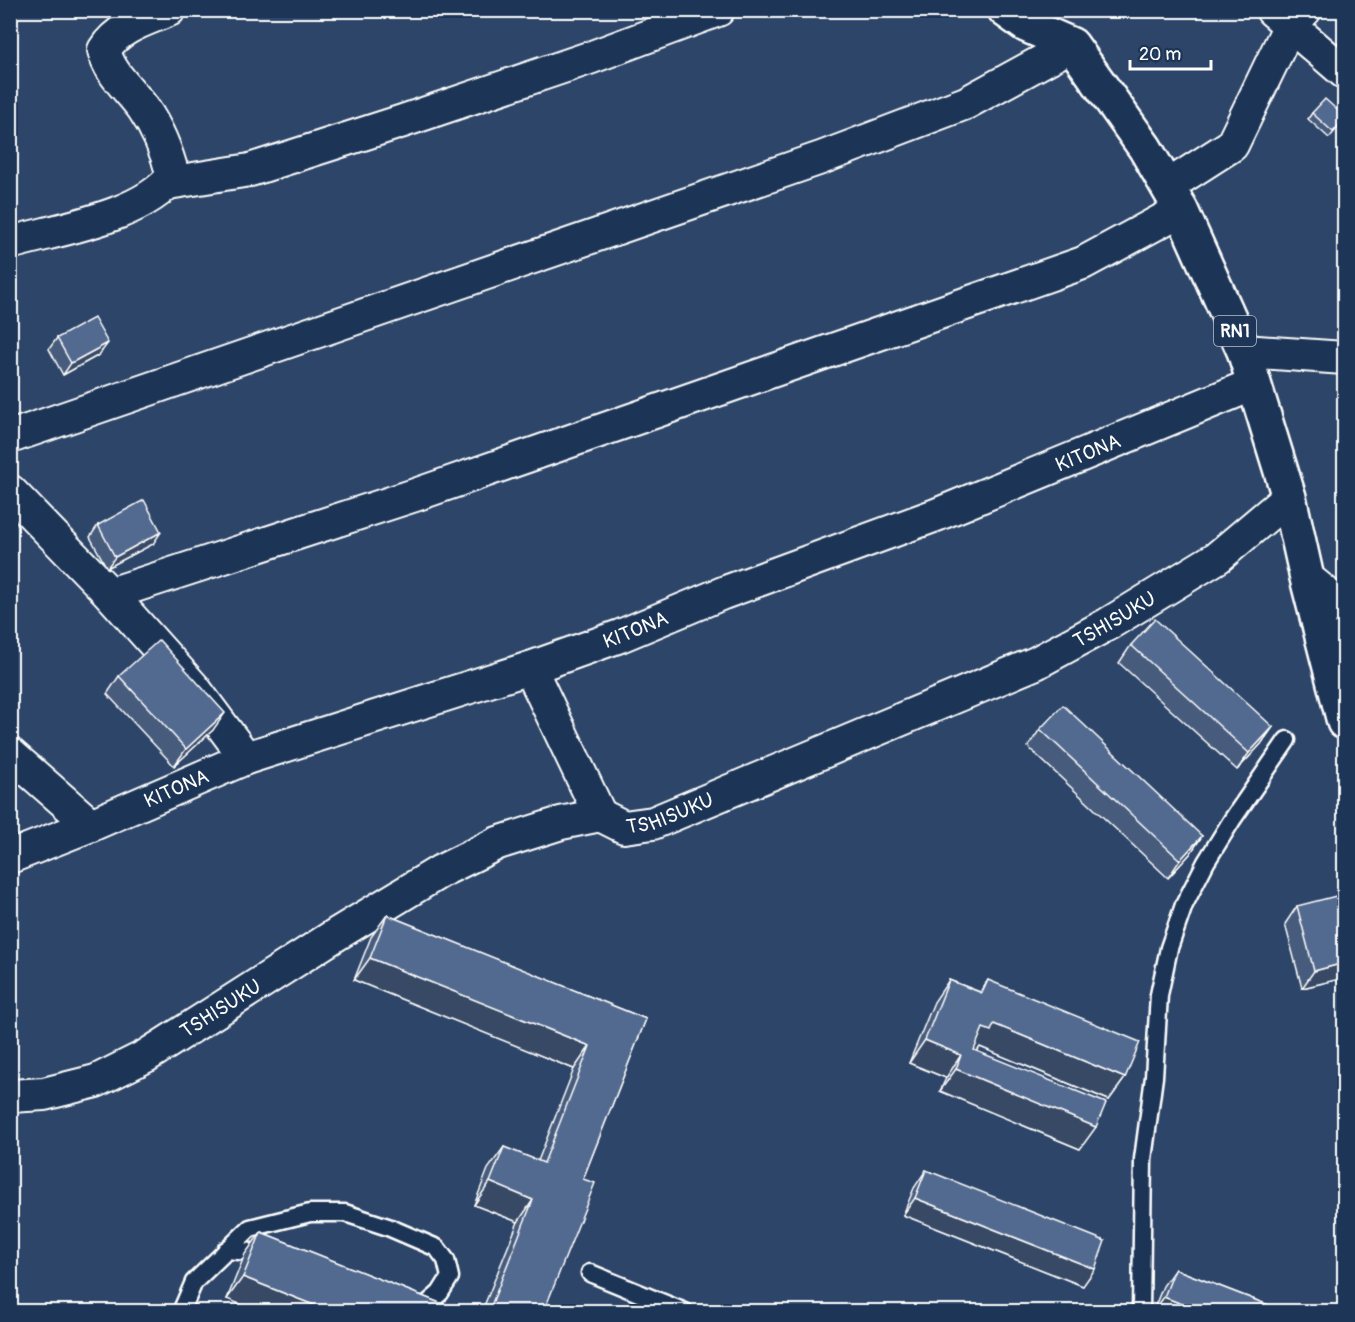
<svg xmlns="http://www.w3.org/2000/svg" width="1355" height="1322" viewBox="0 0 1355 1322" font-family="Pangolin,sans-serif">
<rect width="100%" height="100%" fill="#2d4568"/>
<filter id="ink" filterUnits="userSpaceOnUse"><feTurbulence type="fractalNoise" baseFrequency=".0167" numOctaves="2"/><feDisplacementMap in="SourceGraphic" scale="12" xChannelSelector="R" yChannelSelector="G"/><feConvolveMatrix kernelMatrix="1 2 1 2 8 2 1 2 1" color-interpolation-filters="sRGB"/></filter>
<g filter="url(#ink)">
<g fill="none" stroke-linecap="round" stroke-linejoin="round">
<defs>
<g id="service">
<polyline points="226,1250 252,1252 269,1256"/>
<polyline points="590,1273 685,1312"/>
<polyline points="181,1312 194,1282 250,1228 310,1213 345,1213 388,1227 437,1248 446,1260 450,1277 440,1293 426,1305 412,1305"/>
<polyline points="1141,1312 1143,1159 1154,1077 1159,995 1169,948 1184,905 1206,862 1232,820 1287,740"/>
</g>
<g id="minor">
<polyline points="1272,10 1344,72"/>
<polyline points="168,183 250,170 403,121 592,57 718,10"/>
<polyline points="1168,186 1232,145 1289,27 1305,10"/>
<path d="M10 243C58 229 142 217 173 176 167 152 157 128 143 108 129 89 109 73 104 50 118 27 145 20 169 10"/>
<polyline points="1244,351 1344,358"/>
<polyline points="10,437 821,158 966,103 1072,45"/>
<polyline points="10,491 110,594 194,688 246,758"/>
<polyline points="1307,578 1344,608"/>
<polyline points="110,594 415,495 1083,263 1181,210"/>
<polyline points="530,668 600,815"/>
<polyline points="10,754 91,825"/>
<path id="s1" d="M10 857 91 825 246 758 530 668 620 636 723 593 936 515 1254 384"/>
<path id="s2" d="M10 1096 44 1094 96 1081 146 1056 337 934 441 871 498 843 561 823 600 815 624 827 653 823 1036 663 1108 624 1218 557 1289 497"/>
</g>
<polyline id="trunk" points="1005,10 1026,25 1072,45 1145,148 1181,210 1244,351 1289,497 1307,578 1344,722"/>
</defs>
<use href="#service" stroke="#fff" stroke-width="21"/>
<use href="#minor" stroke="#fff" stroke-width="36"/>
<use href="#trunk" stroke="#fff" stroke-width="38"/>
<use href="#service" stroke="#1d3557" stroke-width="16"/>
<use href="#minor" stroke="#1d3557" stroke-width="32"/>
<use href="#trunk" stroke="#1d3557" stroke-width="33"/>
</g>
<g fill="#475b7c" stroke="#fff" stroke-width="1.5">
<polygon points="1312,113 1342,123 1329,138 1308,119"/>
<polygon points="57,338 99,355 63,375 49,349"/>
<polygon points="98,525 153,544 107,568 90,537"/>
<polygon points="1131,645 1273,727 1261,744 1237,770 1119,663"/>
<polygon points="119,676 213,730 174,766 107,694"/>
<polygon points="1040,729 1202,836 1190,854 1168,878 1028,747"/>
<polygon points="1297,906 1344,978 1302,988 1285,924"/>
<polygon points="387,915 646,1019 583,1179 544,1311 482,1311 518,1222 474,1205 488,1169 504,1147 538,1161 574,1069 354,980 371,937"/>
<polygon points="949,980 980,992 988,980 1125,1078 1109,1100 980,1047 977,1051 1080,1149 940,1091 946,1078 909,1063 934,1002"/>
<polygon points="926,1170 1083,1286 903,1215 914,1188"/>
<polygon points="261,1232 460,1311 227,1299 245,1254"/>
<polygon points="1175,1269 1284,1311 1153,1311 1163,1286"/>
</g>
<g fill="#394a65" stroke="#fff" stroke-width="1.5">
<polygon points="108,343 99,355 63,375 71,363"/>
<polygon points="161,532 153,544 107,568 115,557"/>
<polygon points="225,713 213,730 174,766 186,749"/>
<polygon points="1273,727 1261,744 1237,770 1249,753"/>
<polygon points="1202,836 1190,854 1168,878 1180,860"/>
<polygon points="370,958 590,1046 574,1069 354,980"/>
<polygon points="1344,963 1344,978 1302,988 1314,971"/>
<polygon points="994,1024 1125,1078 1109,1100 980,1047 976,1053 968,1050 983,1028"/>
<polygon points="925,1040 961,1055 946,1078 909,1063"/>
<polygon points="956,1069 1096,1127 1080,1149 940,1091"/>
<polygon points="490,1182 533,1200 518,1222 474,1205"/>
<polygon points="915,1198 1095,1269 1083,1286 903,1215"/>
<polygon points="243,1277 329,1311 257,1311 227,1299"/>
<polygon points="1164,1297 1200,1311 1154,1311"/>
</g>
<g fill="#526a90" stroke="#fff" stroke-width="1.5">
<polygon points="1325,99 1344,116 1344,119 1333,132 1312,113"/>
<polygon points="94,318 108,343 71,363 57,338"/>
<polygon points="144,500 161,532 115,557 98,525"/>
<polygon points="1155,619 1273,727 1249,753 1131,645"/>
<polygon points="159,640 225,713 186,749 119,676"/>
<polygon points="1063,705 1202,836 1180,860 1040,729"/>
<polygon points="1344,894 1344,963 1314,971 1297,906"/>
<polygon points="387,915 646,1019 583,1179 595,1183 544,1311 489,1311 533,1200 490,1182 504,1147 544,1163 590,1046 370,958"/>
<polygon points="949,980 982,993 988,980 1140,1042 1125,1078 994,1024 991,1031 983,1028 974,1050 1106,1103 1096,1127 956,1069 961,1055 925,1040"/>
<polygon points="926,1170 1105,1241 1095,1269 915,1198"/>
<polygon points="261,1232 460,1311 329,1311 243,1277"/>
<polygon points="1175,1269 1284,1311 1200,1311 1164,1297"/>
</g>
</g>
<g text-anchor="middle" stroke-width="6" stroke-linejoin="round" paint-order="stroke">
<rect fill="#1d3557" stroke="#bbc2cd" stroke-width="1.5" x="1214" y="316" width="42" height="30" rx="4.5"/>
<g font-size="18" font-weight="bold" fill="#fff">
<text x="1235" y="337">RN1</text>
</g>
<g font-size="20" fill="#fff" stroke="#1d3557">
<text dy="7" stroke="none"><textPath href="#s1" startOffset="1152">KITONA</textPath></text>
<text dy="7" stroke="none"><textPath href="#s2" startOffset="1222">TSHISUKU</textPath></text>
<text dy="7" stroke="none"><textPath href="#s1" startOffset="666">KITONA</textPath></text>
<text dy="7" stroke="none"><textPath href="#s1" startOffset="180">KITONA</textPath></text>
<text dy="7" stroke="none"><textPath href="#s2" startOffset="736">TSHISUKU</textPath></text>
<text dy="7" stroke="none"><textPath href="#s2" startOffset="232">TSHISUKU</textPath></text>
</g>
</g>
<rect width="1355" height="1322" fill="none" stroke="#1d3557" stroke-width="36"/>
<rect x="18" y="18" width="1319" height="1286" fill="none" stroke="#fff" stroke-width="2" filter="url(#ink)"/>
<path d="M1130 60v9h81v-9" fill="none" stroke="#ffffff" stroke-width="3"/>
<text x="1139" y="60" font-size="18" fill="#ffffff" stroke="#1d3557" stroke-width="4.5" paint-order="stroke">20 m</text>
</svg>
